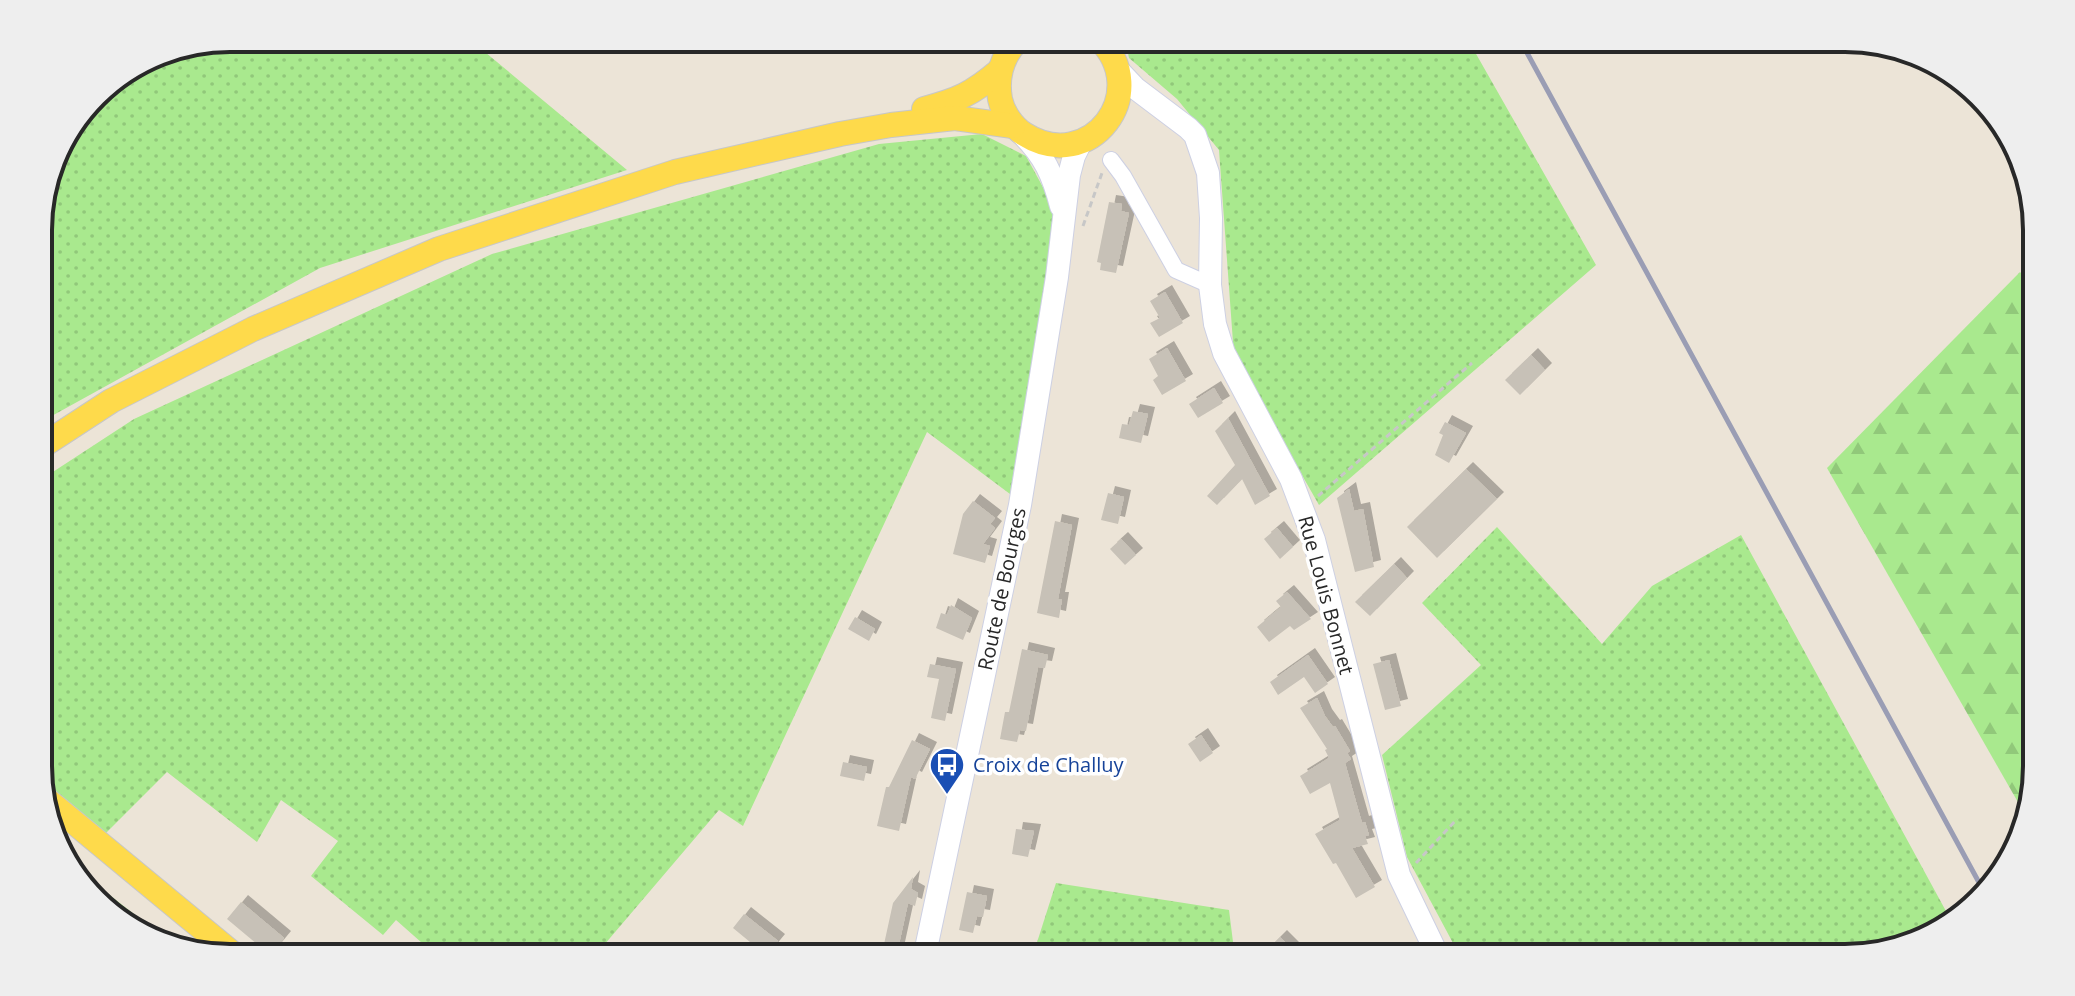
<svg xmlns="http://www.w3.org/2000/svg" width="2075" height="996" viewBox="0 0 2075 996" font-family="'Open Sans',sans-serif">
<defs>
<pattern id="grass-dots" width="8" height="8" patternUnits="userSpaceOnUse" patternTransform="scale(2)"><rect width="8" height="8" fill="#a9e98e"/><path d="M2 2h.1M6 6h.1" fill="none" stroke="#91c87a" stroke-width="1.8" stroke-linecap="round"/></pattern>
<pattern id="forest-firs" width="22" height="20" patternUnits="userSpaceOnUse" patternTransform="scale(2)"><rect width="22" height="20" fill="#a9e98e"/><path d="M5 1l3.5 6h-7zM16 11l3.5 6h-7z" fill="#91c87a"/></pattern>
<filter id="shadow"><feDropShadow dx="7" dy="-7" stdDeviation="0" flood-color="#0004"/></filter>
</defs>
<rect width="100%" height="100%" fill="#ece4d7"/>
<g fill="url(#grass-dots)">
<polygon points="230,38 468,38 627,170 320,268 39,423 38,217 58,146 103,86 157,52"/>
<polygon points="1125,38 1467,38 1596,265 1319,505 1234,356 1219,150 1177,99 1129,58"/>
<polygon points="982,134 1026,156 1057,213 1010,494 927,432 743,826 719,810 593,958 439,958 396,920 383,935 311,876 338,841 281,800 257,842 167,772 99,840 40,780 39,481 134,419 492,254 879,144"/>
<polygon points="1497,527 1602,644 1652,586 1741,535 1953,924 1952,925 1857,958 1461,958 1407,857 1382,755 1481,665 1422,603"/>
<polygon points="70,864 176,947 156,943 78,883"/>
<polygon points="1056,883 1229,910 1235,958 1032,958"/>
</g>
<polygon fill="url(#forest-firs)" points="2020,272 2036,288 2037,766 2033,785 2019,804 1827,468"/>
<g fill="#c7c1b7" filter="url(#shadow)">
<polygon points="1109,202 1122,204 1121,211 1129,213 1116,273 1100,270 1101,263 1097,262"/>
<polygon points="1165,292 1183,323 1159,337 1150,323 1160,318 1150,301"/>
<polygon points="1167,348 1186,381 1162,395 1153,380 1158,376 1149,359"/>
<polygon points="1531,355 1545,370 1520,395 1505,380"/>
<polygon points="1214,388 1223,403 1198,418 1189,404"/>
<polygon points="1133,411 1148,414 1141,443 1119,438 1122,424 1129,425"/>
<polygon points="1228,418 1270,496 1255,505 1242,479 1217,505 1207,496 1235,465 1215,431"/>
<polygon points="1445,422 1466,433 1449,463 1435,455 1443,435 1439,433"/>
<polygon points="1466,469 1497,499 1437,558 1407,527"/>
<polygon points="1349,489 1354,511 1363,509 1374,567 1355,572 1337,498"/>
<polygon points="1108,493 1124,497 1118,524 1101,520"/>
<polygon points="973,501 995,518 990,524 995,528 983,544 990,546 985,563 953,554 963,514"/>
<polygon points="1055,521 1072,525 1058,599 1062,599 1059,618 1037,613"/>
<polygon points="1277,528 1293,547 1280,559 1264,539"/>
<polygon points="1121,539 1136,555 1125,565 1110,549"/>
<polygon points="1394,564 1407,578 1370,616 1355,602"/>
<polygon points="1287,592 1311,619 1294,630 1290,626 1269,642 1257,627 1281,607 1276,601"/>
<polygon points="951,605 972,618 963,640 936,628 941,613 947,615"/>
<polygon points="855,617 875,629 869,641 848,629"/>
<polygon points="1022,649 1048,655 1045,668 1038,667 1026,731 1020,730 1017,742 1000,739 1005,712 1009,712"/>
<polygon points="1308,655 1328,684 1315,693 1304,677 1278,695 1270,682"/>
<polygon points="1389,660 1401,706 1385,710 1373,664"/>
<polygon points="930,664 956,669 945,721 931,718 939,679 927,677"/>
<polygon points="1317,698 1325,716 1333,727 1335,726 1350,751 1347,753 1351,759 1345,763 1362,823 1365,822 1369,835 1365,836 1368,844 1352,848 1375,887 1356,898 1336,863 1333,864 1315,834 1340,820 1330,783 1310,794 1300,776 1329,758 1325,750 1327,749 1300,708"/>
<polygon points="1201,735 1213,753 1200,762 1188,744"/>
<polygon points="912,740 930,749 915,779 911,777 899,831 877,826 886,787 889,787"/>
<polygon points="843,762 867,767 864,781 840,776"/>
<polygon points="1016,829 1034,831 1028,857 1012,854"/>
<polygon points="913,877 911,889 918,893 915,906 908,903 896,958 881,958 893,903"/>
<polygon points="967,892 987,896 983,917 977,916 973,933 959,930"/>
<polygon points="241,902 284,938 270,955 227,919"/>
<polygon points="744,914 778,941 764,958 738,958 750,942 733,928"/>
<polygon points="1280,937 1301,958 1273,958 1266,951"/>
</g>
<g fill="none" stroke-linecap="round" stroke-linejoin="round">
<defs>
<polyline id="street" points="1111,160 1123,176 1176,270 1210,285"/>
<g id="secondary">
<polyline points="1119,71 1135,88 1188,128 1195,135 1208,173 1211,218 1210,285 1215,324 1224,353 1291,479 1314,540 1399,875 1439,958"/>
<path d="M1021 133C1044 155 1053 175 1061 206"/>
<polyline points="924,958 1020,505 1057,277 1069,175 1074,156 1081,142"/>
</g>
<g id="primary">
<path d="M1020 38C1002 55 996 75 1000 99 1003 113 1013 127 1024 134 1090 176 1154 92 1098 38"/>
<path d="M924 109C958 100 972 94 999 71"/>
<polyline points="39,448 111,401 253,329 439,249 675,172 840,134 891,125 955,118 1013,126"/>
<polyline points="41,795 238,958"/>
</g>
</defs>
<use href="#street" stroke="#cdd0e3" stroke-width="18"/>
<use href="#secondary" stroke="#cdd0e3" stroke-width="24"/>
<use href="#primary" stroke="#c7c7c7" stroke-width="26"/>
<g stroke="#c7c7c7" stroke-width="3" stroke-dasharray="6 4" stroke-linecap="butt">
<polyline points="1083,226 1102,173"/>
<polyline points="1318,496 1472,363"/>
<polyline points="1416,863 1457,819"/>
</g>
<use href="#street" stroke="#fff" stroke-width="16"/>
<use href="#secondary" stroke="#fff" stroke-width="22"/>
<use href="#primary" stroke="#feda4b" stroke-width="24"/>
<polyline stroke="#9a9db4" stroke-width="5" points="1519,38 1982,888"/>
</g>
<defs>
<symbol id="bus-pin" viewBox="-11 -11 22 30"><path d="M0 17L-7.5 6A9.5 9.5 0 1 1 7.5 6Z" fill="#1a4fb4" stroke="#fff"/><path d="M-5-6H5V4H4V6H2V4H-2V6H-4V4H-5ZM-3.5-4V0h7V-4ZM-3.5 1.2v1.5H-2V1.2ZM2 1.2v1.5H3.5V1.2Z" fill="#fff"/></symbol>
</defs>
<g fill-rule="evenodd">
<use href="#bus-pin" x="927" y="745" width="40" height="54"/>
</g>
<g text-anchor="middle" stroke-width="7" stroke-linejoin="round" paint-order="stroke">
<g font-size="20" fill="#282828" stroke="#fff">
<text transform="translate(1002 589) rotate(-78)" y="7">Route de Bourges</text>
<text transform="translate(1326 595) rotate(75)" y="7">Rue Louis Bonnet</text>
</g>
<g font-size="20" fill="#164399" stroke="#fff" text-anchor="start">
<text x="973" y="772">Croix de Challuy</text>
</g>
</g>
<path d="M0 0H2075V996H0ZM230 52H1845A178 178 0 0 1 2023 230V766A178 178 0 0 1 1845 944H230A178 178 0 0 1 52 766V230A178 178 0 0 1 230 52Z" fill="#eee" fill-rule="evenodd"/>
<path fill="none" stroke="#282828" stroke-width="4" d="M230 52H1845A178 178 0 0 1 2023 230V766A178 178 0 0 1 1845 944H230A178 178 0 0 1 52 766V230A178 178 0 0 1 230 52Z"/>
</svg>
